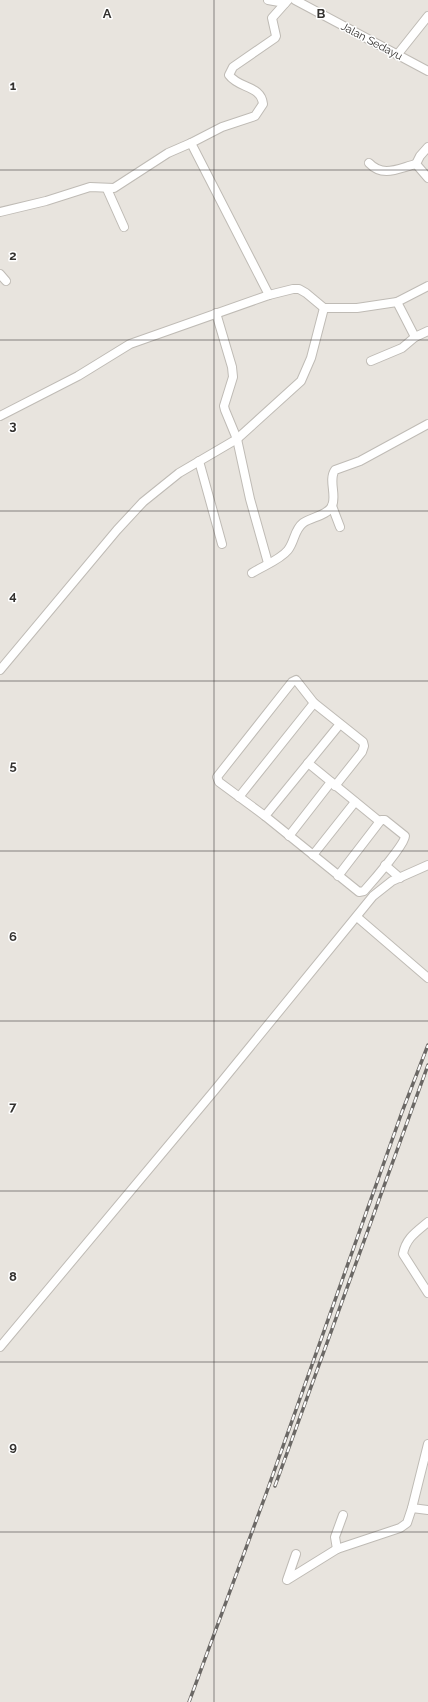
<svg xmlns="http://www.w3.org/2000/svg" width="428" height="1702" viewBox="0 0 428 1702" font-family="Raleway,sans-serif">
<rect width="100%" height="100%" fill="#e8e4de"/>
<g fill="none" stroke-linecap="round" stroke-linejoin="round">
<defs>
<g id="minor">
<polyline points="268,0 285,3"/>
<polyline points="295,0 428,71"/>
<polyline points="397,55 428,16"/>
<polyline points="428,147 420,156 416,164 428,178"/>
<path d="M369 163C383 178 399 168 416 164"/>
<polyline points="107,189 124,227"/>
<polyline points="0,212 46,201 90,187 114,188 168,153 191,143"/>
<polyline points="0,274 6,281"/>
<path d="M269 295 191 143 222 127 255 116 263 104C261 85 239 89 229 75L233 67 275 38 276 36 272 18 288 0"/>
<polyline points="397,302 415,337"/>
<polyline points="216,313 232,367 233,377 224,406 225,410 237,439 250,499 268,563"/>
<polyline points="371,361 402,348 415,337 428,331"/>
<polyline points="0,416 78,376 130,344 269,295 293,289 299,289 306,293 324,308"/>
<polyline points="199,461 222,544"/>
<polyline points="332,506 340,527"/>
<path d="M252 573C263 566 280 560 288 550 295 541 294 530 303 523 311 517 327 516 332 506 337 495 328 480 335 470L360 461 428 424"/>
<polyline points="0,670 117,530 143,502 179,473 237,439 301,381 311,358 324,308 357,308 397,302 428,286"/>
<polyline points="308,763 379,821"/>
<path d="M335 786 362 752 364 746 363 742 314 703 296 680 292 682 217 777 219 782 265 816 359 892 364 891C372 882 405 844 405 836L385 820H381L338 876"/>
<polyline points="239,797 314,703"/>
<polyline points="265,816 340,724"/>
<polyline points="289,836 331,782"/>
<polyline points="313,855 355,802"/>
<polyline points="385,865 400,878"/>
<polyline points="357,917 428,978"/>
<path d="M428 1222C416 1232 406 1238 403 1254L428 1293"/>
<polyline points="0,1347 214,1091 373,896 392,881 428,865"/>
<polyline points="428,1444 412,1508 428,1510"/>
<polyline points="337,1549 335,1537 343,1515"/>
<polyline points="296,1554 287,1580 337,1549 400,1528 407,1523 412,1508"/>
</g>
</defs>
<use href="#minor" stroke="#bfbbb5" stroke-width="10"/>
<use href="#minor" stroke="#fff" stroke-width="8"/>
<defs>
<g id="rail">
<polyline points="275,1486 428,1065"/>
<polyline points="189,1702 266,1494 402,1112 428,1045"/>
</g>
</defs>
<use href="#rail" stroke="#6b6865" stroke-width="3.5"/>
<use href="#rail" stroke="#fff" stroke-width="2" stroke-dasharray="6" stroke-linecap="butt"/>
</g>
<path fill="none" stroke="#343230" stroke-width="1" stroke-opacity="0.55" d="M214 0V1702M0 170H428M0 340H428M0 511H428M0 681H428M0 851H428M0 1021H428M0 1191H428M0 1362H428M0 1532H428"/>
<g text-anchor="middle" stroke-width="3" stroke-linejoin="round" paint-order="stroke">
<g font-size="11" fill="#343230" stroke="#fff">
<text transform="translate(372 41) rotate(28)" y="4">Jalan Sedayu</text>
</g>
</g>
<g font-size="13" text-anchor="middle" font-weight="bold" fill="#343230" stroke="#fff" stroke-width="3" stroke-linejoin="round" paint-order="stroke">
<text x="107" y="18">A</text>
<text x="321" y="18">B</text>
<text x="13" y="90">1</text>
<text x="13" y="260">2</text>
<text x="13" y="430">3</text>
<text x="13" y="600">4</text>
<text x="13" y="770">5</text>
<text x="13" y="941">6</text>
<text x="13" y="1111">7</text>
<text x="13" y="1281">8</text>
<text x="13" y="1451">9</text>
</g>
</svg>
